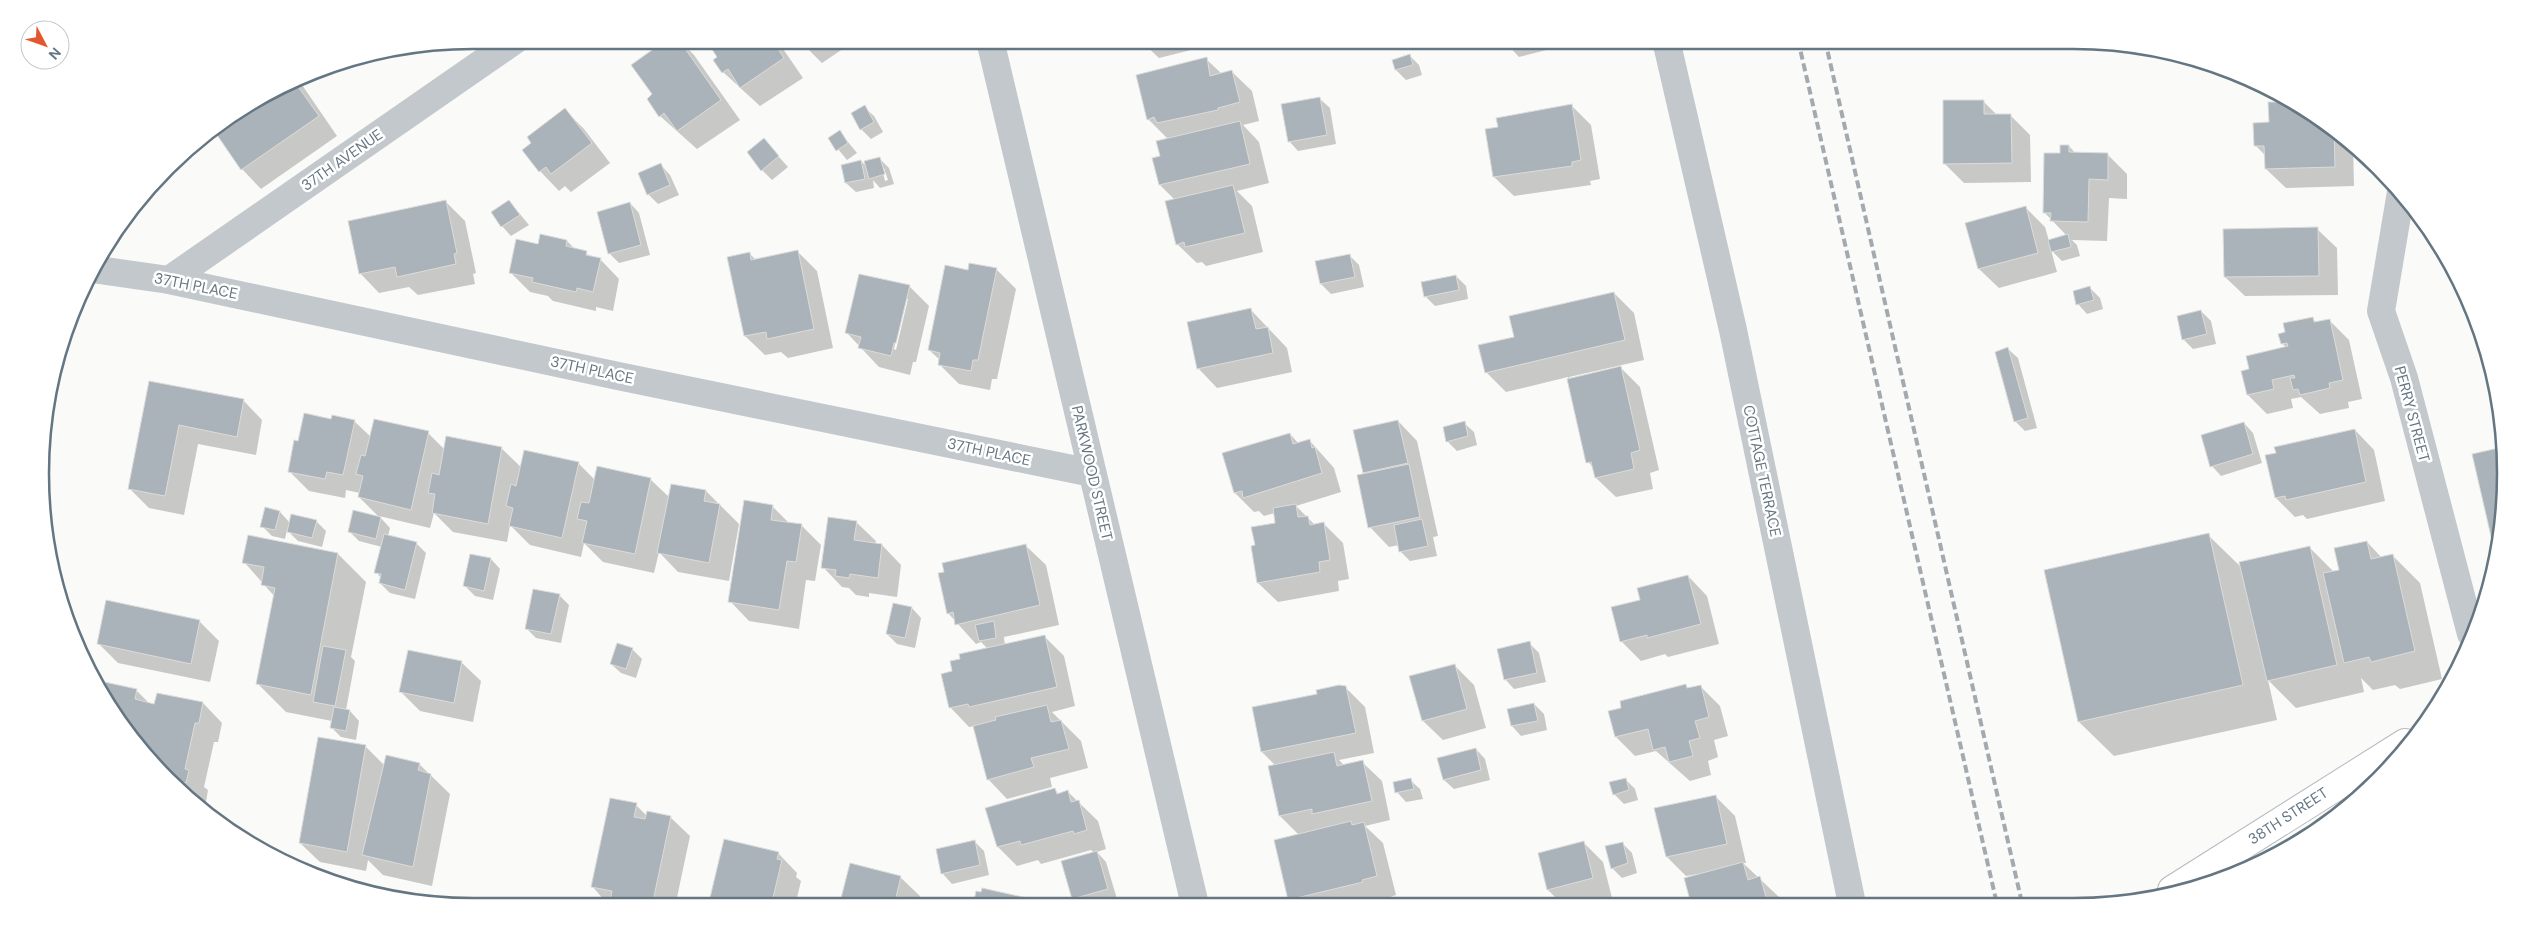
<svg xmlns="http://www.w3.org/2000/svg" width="2546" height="947" viewBox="0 0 2546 947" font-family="'DM Sans',sans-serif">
<rect width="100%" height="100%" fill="#fafaf8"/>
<g fill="#0003" fill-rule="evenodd">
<polygon points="668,40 679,40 694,55 740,120 697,149 660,116 654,95"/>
<polygon points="708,40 777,40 803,78 760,106 723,72 719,57"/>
<polygon points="793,40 856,40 822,63 807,48 804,50"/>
<polygon points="1140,40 1231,40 1159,58"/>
<polygon points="1503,40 1572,40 1573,43 1519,57"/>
<polygon points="1409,55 1419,65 1422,75 1406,80 1396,70 1393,60"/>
<polygon points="1206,59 1222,74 1232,72 1252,91 1259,121 1243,125 1259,142 1269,183 1237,191 1252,206 1263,252 1206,266 1202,262 1197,263 1177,244 1175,200 1160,185 1162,157 1168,139 1148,119"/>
<polygon points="298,79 337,136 261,189 242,169 214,129 257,98"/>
<polygon points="1320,99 1330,108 1336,144 1298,151 1289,141"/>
<polygon points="1983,101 1998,116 2010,115 2030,135 2031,182 1964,183 1944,163"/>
<polygon points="2294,103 2337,130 2353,145 2354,186 2286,188 2266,169 2266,156 2255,145 2270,124 2269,104"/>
<polygon points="1572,106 1591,125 1600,179 1590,181 1591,185 1514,196 1494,177 1500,128"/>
<polygon points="864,107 874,116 883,132 871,139 861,129"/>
<polygon points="565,110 584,129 610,163 571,192 565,186 559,191 540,171"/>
<polygon points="840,132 857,153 847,160 829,138"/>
<polygon points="764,140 788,167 772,180 762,170"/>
<polygon points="2069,146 2076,154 2108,155 2127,174 2127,199 2109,198 2107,241 2072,240 2077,245 2080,256 2062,261 2051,250 2057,272 1999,288 1979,269 1967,224 2026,208 2045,227 2049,241 2067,236 2044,212 2061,155"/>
<path d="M879 158 889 168 894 184 880 188 873 180 874 188 856 192 846 183 861 161 867 167ZM882 168H884L888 180 885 181Z"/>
<polygon points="661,165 670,175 679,195 658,204 648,194"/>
<polygon points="509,201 529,225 511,236 502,226"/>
<polygon points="446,202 465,221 476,273 473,274 475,284 418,295 409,287 379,293 360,273"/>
<polygon points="630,203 639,213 650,255 619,263 609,253"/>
<polygon points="2317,229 2337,248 2338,295 2245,296 2225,277"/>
<polygon points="567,241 576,250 600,259 619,279 613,311 596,307 596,311 553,301 548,296 530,292 510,272 539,246"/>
<polygon points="798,252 817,271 833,348 788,358 781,352 765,355 745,336 750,254 756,260"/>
<polygon points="1349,255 1359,265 1364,287 1331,294 1321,284 1317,262"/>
<polygon points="996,269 1016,289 997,379 992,379 990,390 959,384 939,364 940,360 929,350 969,271"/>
<polygon points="1456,276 1466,286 1468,299 1435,306 1425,296"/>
<path d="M909 286 929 306 916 362H913L910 375 879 367 847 333ZM906 299H908L896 350 894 349Z"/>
<polygon points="2090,288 2100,298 2103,309 2087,314 2078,304"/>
<polygon points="1614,293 1634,313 1644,360 1569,377 1570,379 1621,368 1640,387 1659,470 1650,473 1653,489 1616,497 1596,478 1594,468 1588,462 1568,377 1506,392 1486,372 1515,338"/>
<polygon points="1251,310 1287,348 1292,372 1217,388 1198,368"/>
<polygon points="2201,311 2211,321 2216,344 2193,349 2183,339"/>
<polygon points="2312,318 2317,323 2329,320 2349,340 2362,399 2348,402 2349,408 2320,414 2301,397 2291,399 2293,408 2267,414 2248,395 2242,372 2250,370 2287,348 2282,343 2287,333"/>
<polygon points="2008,349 2018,358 2037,428 2025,431 2015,421"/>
<polygon points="150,382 243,400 262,420 256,455 198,444 184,515 149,508 129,488"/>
<polygon points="332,420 354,421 371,437 428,433 445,450 501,448 522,468 578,463 595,480 650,479 669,497 706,491 739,524 729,581 678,572 659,552 654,573 603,562 584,543 581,557 530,545 510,525 507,542 453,532 434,513 430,528 379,516 390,528 388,536 416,543 426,553 415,599 390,593 380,583 381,578 376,572 382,547 359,541 349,531 380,518 359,497 360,493 346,490 345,498 309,491 289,471 299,443"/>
<polygon points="1398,421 1417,441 1438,536 1433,537 1437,556 1410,561 1400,551 1399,545 1389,547 1370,527 1365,474 1355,431"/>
<polygon points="1464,423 1474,432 1477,445 1457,451 1447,441"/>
<polygon points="2244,423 2253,433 2262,463 2221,476 2212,466"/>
<polygon points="2355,430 2374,450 2385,501 2307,519 2303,515 2295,517 2276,498"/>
<polygon points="1290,434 1299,444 1310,441 1334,468 1341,492 1296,506 1315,525 1324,524 1343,543 1349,579 1338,581 1339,591 1278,602 1258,583 1256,546 1276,524 1275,513 1264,516 1259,511 1254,512 1235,493 1223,454"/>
<polygon points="772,506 790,524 801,525 821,545 815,581 806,580 799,629 749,621 730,601"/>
<polygon points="280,512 290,523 316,521 326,531 322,547 298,541 287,530 285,539 272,536 262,526"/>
<polygon points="856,522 876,541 875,544 882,545 901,565 897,597 869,593 869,597 856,595 849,588 842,587 823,567"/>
<polygon points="2208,535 2242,568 2310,548 2334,572 2341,571 2367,542 2382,558 2392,555 2420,583 2442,679 2400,689 2395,685 2373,690 2361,678 2364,692 2296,708 2268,680 2277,720 2114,756 2079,722"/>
<polygon points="1026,546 1046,565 1059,625 1004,637 1005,646 1045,637 1064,656 1075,706 1052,712 1081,741 1088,768 1050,778 1052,787 1007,799 988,779 975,726 969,727 950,707 954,672 962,660 988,649 981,642 976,644 948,613"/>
<polygon points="338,554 366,582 351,657 355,661 346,710 350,711 359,721 356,740 341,737 331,727 332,721 286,712 258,684 275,597 244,562"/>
<polygon points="491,559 500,569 493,600 475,596 465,586"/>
<polygon points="1688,576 1707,596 1719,644 1668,657 1665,654 1641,661 1621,641 1641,601"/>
<polygon points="559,595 569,605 561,643 536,638 526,628"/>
<polygon points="912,608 921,618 915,648 897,644 887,634"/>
<polygon points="199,621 219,641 210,682 118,663 99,644"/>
<polygon points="1529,643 1539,653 1546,682 1514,689 1505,679"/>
<polygon points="632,649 642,659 636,678 621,673 611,664"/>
<polygon points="461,662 481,681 473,722 420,711 401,692"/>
<polygon points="1454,665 1474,685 1486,728 1443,740 1423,721 1411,677"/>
<polygon points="96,682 136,690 150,704 155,705 203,703 222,723 218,742 214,742 204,787 208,790 206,802 192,799 113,714"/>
<polygon points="1686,686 1689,689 1700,686 1720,706 1728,736 1714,740 1718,757 1708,761 1711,775 1690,781 1656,751 1635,756 1616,737 1623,709"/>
<polygon points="1345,687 1365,707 1374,753 1339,760 1345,766 1362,762 1382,781 1390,820 1365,826 1383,843 1396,895 1367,905 1294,905 1289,900 1275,841 1299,835 1280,816 1276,766 1262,752 1318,695"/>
<polygon points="1534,704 1544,714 1547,730 1521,736 1512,726"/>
<polygon points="366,747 385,766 419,764 450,794 432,886 383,875 368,860 366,871 320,862 300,843"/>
<polygon points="1476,749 1485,759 1490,780 1454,789 1444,780"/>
<polygon points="1625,779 1635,789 1638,800 1624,804 1614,794"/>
<polygon points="1410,780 1420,789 1423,799 1406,802 1397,792"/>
<polygon points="1054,789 1059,794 1067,791 1098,821 1106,849 1097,852 1106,862 1117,899 1091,906 1080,906 1073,898 1094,853 1091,850 1041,864 1038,860 1017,866 998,847"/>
<polygon points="1715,796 1735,816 1746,863 1743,863 1779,897 1781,904 1693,904 1686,879 1698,876 1698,874 1686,876 1667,857"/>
<polygon points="636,805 647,816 670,817 690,836 675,907 610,907 592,886"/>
<polygon points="724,841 778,853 797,873 796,877 801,881 795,906 709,906"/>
<polygon points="974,841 984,851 989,875 952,884 943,874 937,850"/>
<polygon points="1584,843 1603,862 1612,898 1586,904 1563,905 1548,890"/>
<polygon points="1622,843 1632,853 1637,873 1622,878 1612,868"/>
<polygon points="851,865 900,877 920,896 917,906 841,906"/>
</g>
<g fill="#aab3b9" stroke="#dcdcda">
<polygon points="666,40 679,40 721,100 677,131 664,113 659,117 647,99 652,94 631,65"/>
<polygon points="706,40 772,40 784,58 740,88 728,69 722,73 713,60 717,57"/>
<polygon points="1410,54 1413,65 1395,70 1392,60"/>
<polygon points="1207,57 1210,76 1232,70 1240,102 1218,108 1218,110 1157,123 1154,117 1147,120 1136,75"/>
<polygon points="294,81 319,116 241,170 213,129 257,98"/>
<polygon points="1320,97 1327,135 1288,142 1281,104"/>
<polygon points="1943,100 1984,100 1984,114 2011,114 2012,163 1943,164"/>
<polygon points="2268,102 2292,102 2334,128 2335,167 2265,169 2264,146 2254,146 2253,123 2269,122"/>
<polygon points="1572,104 1581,160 1572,162 1572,166 1493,177 1485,129 1498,127 1496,118"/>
<polygon points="865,105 874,122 860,130 851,113"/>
<polygon points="565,108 592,143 551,174 546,167 539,172 522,150 531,143 527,137"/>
<polygon points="1240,121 1250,164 1159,185 1152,158 1160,156 1156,141"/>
<polygon points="840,130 848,143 836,151 828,138"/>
<polygon points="764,138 779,156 761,171 747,152"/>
<polygon points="2060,145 2069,145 2069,152 2108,153 2108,180 2089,179 2088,222 2050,221 2051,213 2043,213 2044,153 2060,153"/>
<polygon points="880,157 885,174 869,179 864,161"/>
<polygon points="861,160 865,179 845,183 841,165"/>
<polygon points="661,163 670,185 647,195 638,173"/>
<polygon points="1233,185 1245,233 1185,247 1184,242 1176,245 1165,201"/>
<polygon points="446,200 457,253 454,254 456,264 397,277 395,267 359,274 348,221"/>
<polygon points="509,200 520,215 501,227 491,212"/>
<polygon points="630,202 641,245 608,254 597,212"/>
<polygon points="2026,206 2038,253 1978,269 1965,223"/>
<polygon points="2318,227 2319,276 2224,277 2223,229"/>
<polygon points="540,234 567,240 566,246 587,251 586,255 601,258 593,292 577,288 576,292 532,282 533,278 509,273 516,239 538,244"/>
<polygon points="2068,234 2071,247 2051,252 2048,240"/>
<polygon points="798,250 814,329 767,339 766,332 744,336 727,257 750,252 751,260"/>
<polygon points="1350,254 1355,277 1320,284 1315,261"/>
<polygon points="969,263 997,268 978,360 973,360 971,371 938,365 940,353 928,350 945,265 968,270"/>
<polygon points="859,274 910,285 896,343 894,343 891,356 858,348 861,337 845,333"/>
<polygon points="1456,275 1459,290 1424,297 1421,282"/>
<polygon points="2090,286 2094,300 2076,305 2073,291"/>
<polygon points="1614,292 1625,340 1485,373 1478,345 1514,337 1509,316"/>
<polygon points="1251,308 1256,329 1268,327 1273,353 1197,369 1187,322"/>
<polygon points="2201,310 2207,334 2182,340 2177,316"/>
<polygon points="2313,317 2314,322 2330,319 2343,380 2329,383 2330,388 2300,395 2298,389 2293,390 2290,378 2295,378 2294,375 2272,380 2274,389 2247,395 2241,371 2249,369 2246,356 2288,346 2287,343 2281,344 2278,334 2285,332 2283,323"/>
<polygon points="2008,347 2028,418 2014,422 1995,352"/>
<polygon points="1621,366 1640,450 1631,453 1634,469 1595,478 1591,462 1586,463 1567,379"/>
<polygon points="149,381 244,399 237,437 179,425 165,496 128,489"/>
<polygon points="304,413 331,419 332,415 355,420 343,475 327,472 325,479 288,472 294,440 298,441"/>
<polygon points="374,419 429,431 411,510 358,497 363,476 356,474 361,455 365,456"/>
<polygon points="1398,420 1408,463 1363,473 1353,430"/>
<polygon points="1465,421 1468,436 1446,442 1443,427"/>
<polygon points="2244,422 2253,454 2210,467 2201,435"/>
<polygon points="2355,429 2366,482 2286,500 2285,496 2275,498 2265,455 2276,453 2274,447"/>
<polygon points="1290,433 1293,444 1310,439 1312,448 1315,447 1322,473 1243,498 1242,491 1234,493 1222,453"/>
<polygon points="446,436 502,447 488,524 432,513 435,494 428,493 432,473 439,475"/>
<polygon points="2503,447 2505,502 2496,558 2472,454"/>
<polygon points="524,450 579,462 562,538 509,526 513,508 506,506 511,484 516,486"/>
<polygon points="1409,464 1420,517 1368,528 1357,475"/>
<polygon points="597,466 651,478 635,554 582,543 587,521 577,519 581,502 589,503"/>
<polygon points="671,484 706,490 704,501 720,504 709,563 657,553"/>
<polygon points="744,500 773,505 771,520 802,524 796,562 787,561 779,610 728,602"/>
<polygon points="1296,504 1298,517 1308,516 1310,525 1324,522 1330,560 1319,562 1320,572 1257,583 1251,546 1255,545 1251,527 1275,523 1273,508"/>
<polygon points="265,507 280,511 275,530 260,527"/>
<polygon points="353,510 381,517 376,539 348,532"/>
<polygon points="291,514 317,520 312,538 287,532"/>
<polygon points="828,517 857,521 854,540 882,544 878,578 850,574 849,578 835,576 836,570 821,568"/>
<polygon points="1422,519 1428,546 1399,552 1394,525"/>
<polygon points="2209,533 2243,685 2078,722 2044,570"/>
<polygon points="384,534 417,542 405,590 379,583 381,574 374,573"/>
<polygon points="248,535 338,553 311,695 256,684 275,588 261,585 264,567 242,563"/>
<polygon points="2367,541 2371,559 2393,554 2415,651 2371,662 2369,657 2344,663 2323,573 2339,570 2334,548"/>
<polygon points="1026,544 1040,605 955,625 953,612 947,614 938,573 944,572 942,563"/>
<polygon points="2310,546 2337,665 2267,681 2239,562"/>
<polygon points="470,554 491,558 484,591 463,586"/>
<polygon points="1688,575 1701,624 1647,638 1647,635 1620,642 1611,607 1640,600 1637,588"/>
<polygon points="533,589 560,594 551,634 525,629"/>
<polygon points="106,600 200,620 191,664 97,644"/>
<polygon points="893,603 912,607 905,638 886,634"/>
<polygon points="994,621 996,638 979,641 975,625"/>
<polygon points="1045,635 1057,687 969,707 968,704 949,708 941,674 952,671 950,661 960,659 959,654"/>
<polygon points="1530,641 1537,673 1504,680 1497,649"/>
<polygon points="617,643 633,648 626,669 610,664"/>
<polygon points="323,646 346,650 335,706 313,702"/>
<polygon points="408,650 462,661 454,703 399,692"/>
<polygon points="1455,664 1467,709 1422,721 1409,676"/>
<polygon points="95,680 137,689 135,699 154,704 157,693 203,702 199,723 195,723 185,769 189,770 186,783 175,781 113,714"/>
<polygon points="1686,684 1687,688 1701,685 1709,717 1695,721 1700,738 1689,741 1693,756 1669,762 1665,747 1653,750 1648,729 1615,737 1608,711 1621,708 1620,701"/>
<polygon points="1339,685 1346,686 1356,733 1261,752 1252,707 1317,694 1316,690"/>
<polygon points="1534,703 1538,721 1511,726 1507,709"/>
<polygon points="1047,705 1051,722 1061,720 1069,749 1031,758 1034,767 987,780 973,726 996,720 995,717"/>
<polygon points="334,707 350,710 346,731 330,728"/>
<polygon points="318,737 366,745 347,852 299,843"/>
<polygon points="1476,748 1481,770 1443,780 1437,758"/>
<polygon points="1334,752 1337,766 1363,760 1372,801 1312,814 1312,809 1279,816 1268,766"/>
<polygon points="386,755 420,763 418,770 431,774 413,867 362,855"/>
<polygon points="1411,778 1414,789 1395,793 1393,782"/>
<polygon points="1626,778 1629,790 1613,795 1609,782"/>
<polygon points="1055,788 1057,794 1068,790 1071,802 1079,800 1087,830 1074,834 1073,831 1021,845 1020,841 997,847 985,808"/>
<polygon points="1716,795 1727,844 1666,857 1654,808"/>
<polygon points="610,798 637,803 634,817 645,819 647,811 671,816 653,901 650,900 649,907 609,907 612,891 591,887"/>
<polygon points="1351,821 1352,825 1364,822 1377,876 1362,880 1363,882 1288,900 1274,840"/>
<polygon points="724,839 779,852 777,859 782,860 771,906 708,906"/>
<polygon points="975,840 980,865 941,874 936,849"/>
<polygon points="1584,841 1593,878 1547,890 1538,853"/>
<polygon points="1623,842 1628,863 1611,869 1605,846"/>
<polygon points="1097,851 1108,889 1072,899 1061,861"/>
<polygon points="1743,862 1748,880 1760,876 1768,904 1689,904 1691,904 1684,878"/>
<polygon points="850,863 901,876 894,906 839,906"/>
<polygon points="982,888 1041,901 1043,906 973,906 976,891 981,892"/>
</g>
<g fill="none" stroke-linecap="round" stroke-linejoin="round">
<defs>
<polyline id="major" points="2172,890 2405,743"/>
</defs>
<use href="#major" stroke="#b5babe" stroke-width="30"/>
<g stroke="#c3c8cc" stroke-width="28">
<polyline points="990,40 1195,905"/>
<polyline points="1666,40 1733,330 1852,904"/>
<polyline points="2401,192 2381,311 2404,378 2471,634"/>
<polyline points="92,269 169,280 618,376 1092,473"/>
<polyline points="169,280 515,40"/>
</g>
<use href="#major" stroke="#fff" stroke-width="28"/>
<g stroke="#a2aab0" stroke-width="4" stroke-dasharray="8 4" stroke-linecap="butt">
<polyline points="1798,40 1997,904"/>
<polyline points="1825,40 2022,903"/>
</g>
</g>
<g text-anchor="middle" stroke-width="5" stroke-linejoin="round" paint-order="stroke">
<g font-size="15" fill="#657683" stroke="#fff">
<text transform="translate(342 160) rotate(-35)" y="5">37TH AVENUE</text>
<text transform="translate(196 286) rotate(11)" y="5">37TH PLACE</text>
<text transform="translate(592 370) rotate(12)" y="5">37TH PLACE</text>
<text transform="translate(2412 414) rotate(75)" y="5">PERRY STREET</text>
<text transform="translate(989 452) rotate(12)" y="5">37TH PLACE</text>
<text transform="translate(1762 471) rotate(78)" y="5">COTTAGE TERRACE</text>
<text transform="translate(1092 473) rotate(77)" y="5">PARKWOOD STREET</text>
<text transform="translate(2288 816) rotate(-33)" y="5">38TH STREET</text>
</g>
</g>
<path d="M0 0H2546V947H0ZM473 49H2073A424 424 0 0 1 2497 473V474A424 424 0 0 1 2073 898H473A424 424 0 0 1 49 474V473A424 424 0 0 1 473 49Z" fill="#fff" fill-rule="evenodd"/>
<path fill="none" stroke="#657683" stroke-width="2.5" d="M473 49H2073A424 424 0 0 1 2497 473V474A424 424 0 0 1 2073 898H473A424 424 0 0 1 49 474V473A424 424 0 0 1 473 49Z"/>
<g transform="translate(45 45) rotate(131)"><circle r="24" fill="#ffffff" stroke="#c1c8cd"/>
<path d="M0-4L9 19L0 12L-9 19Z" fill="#e4572e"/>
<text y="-8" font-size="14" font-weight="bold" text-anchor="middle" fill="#657683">N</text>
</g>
</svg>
